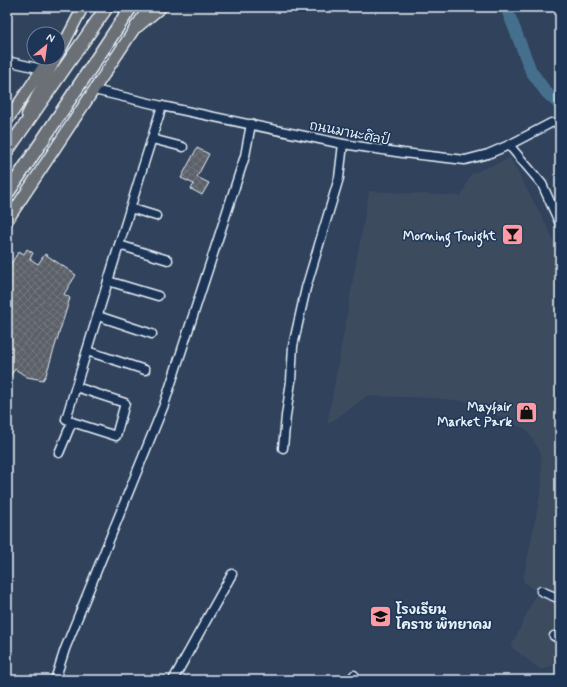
<svg xmlns="http://www.w3.org/2000/svg" width="567" height="687" viewBox="0 0 567 687" font-family="Mynerve,'Playpen Sans Thai',sans-serif">
<defs>
<pattern id="building-cross-hatch" width="8" height="8" patternUnits="userSpaceOnUse"><rect width="8" height="8" fill="#5c6167"/><path d="M0 0l8 8M0 8l8-8" fill="none" stroke="#73787e"/></pattern>
</defs>
<rect width="100%" height="100%" fill="#30425c"/>
<filter id="ink" filterUnits="userSpaceOnUse"><feTurbulence type="fractalNoise" baseFrequency=".025" numOctaves="2"/><feDisplacementMap in="SourceGraphic" scale="8" xChannelSelector="R" yChannelSelector="G"/><feConvolveMatrix kernelMatrix="1 2 1 2 8 2 1 2 1" color-interpolation-filters="sRGB"/></filter>
<g filter="url(#ink)">
<polygon fill="#3d4b5f" points="510,158 550,232 560,261 560,663 541,670 511,647 537,592 523,581 542,486 541,453 527,430 470,402 433,398 367,396 327,425 369,191 461,196 471,174"/>
<g fill="none" stroke-linecap="round" stroke-linejoin="round">
<polyline stroke="#456f8d" stroke-width="12" points="506,7 531,71 546,92 560,105"/>
</g>
<g fill="url(#building-cross-hatch)" stroke="#e8f1f8">
<polygon points="197,148 209,154 197,177 209,183 202,195 191,189 194,184 181,178"/>
<polygon points="27,249 33,253 30,259 38,264 45,254 76,275 64,294 70,298 46,375 43,380 27,377 15,369 7,381 7,270 19,251 24,254"/>
</g>
<g fill="none" stroke-linecap="round" stroke-linejoin="round">
<defs>
<g id="minor">
<polyline points="7,61 42,69"/>
<polyline points="94,90 162,106 343,144 403,153 465,160 488,154 509,145 542,184 560,224"/>
<polyline points="152,139 183,147"/>
<polyline points="509,145 551,123"/>
<polyline points="130,208 156,216"/>
<polyline points="119,245 168,260"/>
<polyline points="108,281 158,296"/>
<polyline points="98,316 152,334"/>
<polyline points="87,351 145,370"/>
<polyline points="72,422 116,436 125,403 76,387"/>
<polyline points="283,448 286,416 291,381 293,346 306,288 339,178 343,144"/>
<polyline points="59,453 72,422 66,419 141,173 162,106"/>
<polyline points="541,591 560,599"/>
<polyline points="554,636 560,639"/>
<polyline points="55,680 65,649 164,405 245,156 251,124"/>
<polyline points="173,680 232,574"/>
<polyline points="351,680 354,675"/>
</g>
<g id="major">
<polyline points="58,55 83,7"/>
<polyline points="27,115 56,58"/>
<polyline points="7,121 49,58"/>
<polyline points="7,221 149,7"/>
</g>
<g id="highway">
<polyline points="137,26 160,7"/>
<polyline points="7,151 107,7"/>
<polyline points="7,194 131,7"/>
</g>
</defs>
<use href="#minor" stroke="#e8f1f8" stroke-width="11"/>
<use href="#major" stroke="#e8f1f8" stroke-width="13"/>
<use href="#highway" stroke="#e8f1f8" stroke-width="15"/>
<use href="#minor" stroke="#1d3557" stroke-width="8"/>
<use href="#major" stroke="#6b6f75" stroke-width="10"/>
<use href="#highway" stroke="#6b6f75" stroke-width="12"/>
</g>
</g>
<defs>
<symbol id="bar-square" viewBox="-11 -11 22 22"><rect x="-9" y="-9" width="18" height="18" rx="4" fill="#ff9aa2" stroke="#1d3557"/><path d="M-6-5H6L.8 .8V4.5H3.5V6h-7V4.5H-.8V.8Z" fill="#111"/></symbol>
<symbol id="shop-square" viewBox="-11 -11 22 22"><rect x="-9" y="-9" width="18" height="18" rx="4" fill="#ff9aa2" stroke="#1d3557"/><path d="M-5-2.5h2.3a2.7 3.5 0 0 1 5.4 0H5L5.5 6h-11ZM-1.5-2.5h3a1.5 2.3 0 0 0-3 0Z" fill="#111"/></symbol>
<symbol id="school-square" viewBox="-11 -11 22 22"><rect x="-9" y="-9" width="18" height="18" rx="4" fill="#ff9aa2" stroke="#1d3557"/><path d="M0-5L7-2L0 1L-7-2ZM-4 1L0 2.5L4 1V4Q0 6-4 4Z" fill="#111"/></symbol>
</defs>
<g fill-rule="evenodd">
<use href="#bar-square" x="500" y="222" width="25" height="25"/>
<use href="#shop-square" x="514" y="400" width="25" height="25"/>
<use href="#school-square" x="368" y="604" width="25" height="25"/>
</g>
<g text-anchor="middle" stroke-width="3" stroke-linejoin="round" paint-order="stroke">
<g font-size="13" fill="#e8f1f8" stroke="#1d3557">
<text transform="translate(350 132) rotate(11)" y="5">ถนนมานะศิลป์</text>
</g>
<g font-size="13" font-weight="bold" fill="#e8f1f8" stroke="#1d3557" text-anchor="end">
<text x="496" y="240">Morning Tonight</text>
<text x="512" y="411">Mayfair<tspan x="512" dy="15">Market Park</tspan></text>
<text x="396" y="614" text-anchor="start">โรงเรียน<tspan x="396" dy="15">โคราช พิทยาคม</tspan></text>
</g>
</g>
<rect width="567" height="687" fill="none" stroke="#1d3557" stroke-width="24"/>
<rect x="12" y="12" width="543" height="663" fill="none" stroke="#e8f1f8" stroke-width="1.5" filter="url(#ink)"/>
<g transform="translate(46 46) rotate(29)"><circle r="19" fill="#1d3557" stroke="#6e8097"/>
<path d="M0-3L7 15L0 10L-7 15Z" fill="#ff9aa2"/>
<text y="-6" font-size="11" font-weight="bold" text-anchor="middle" fill="#e8f1f8">N</text>
</g>
</svg>
